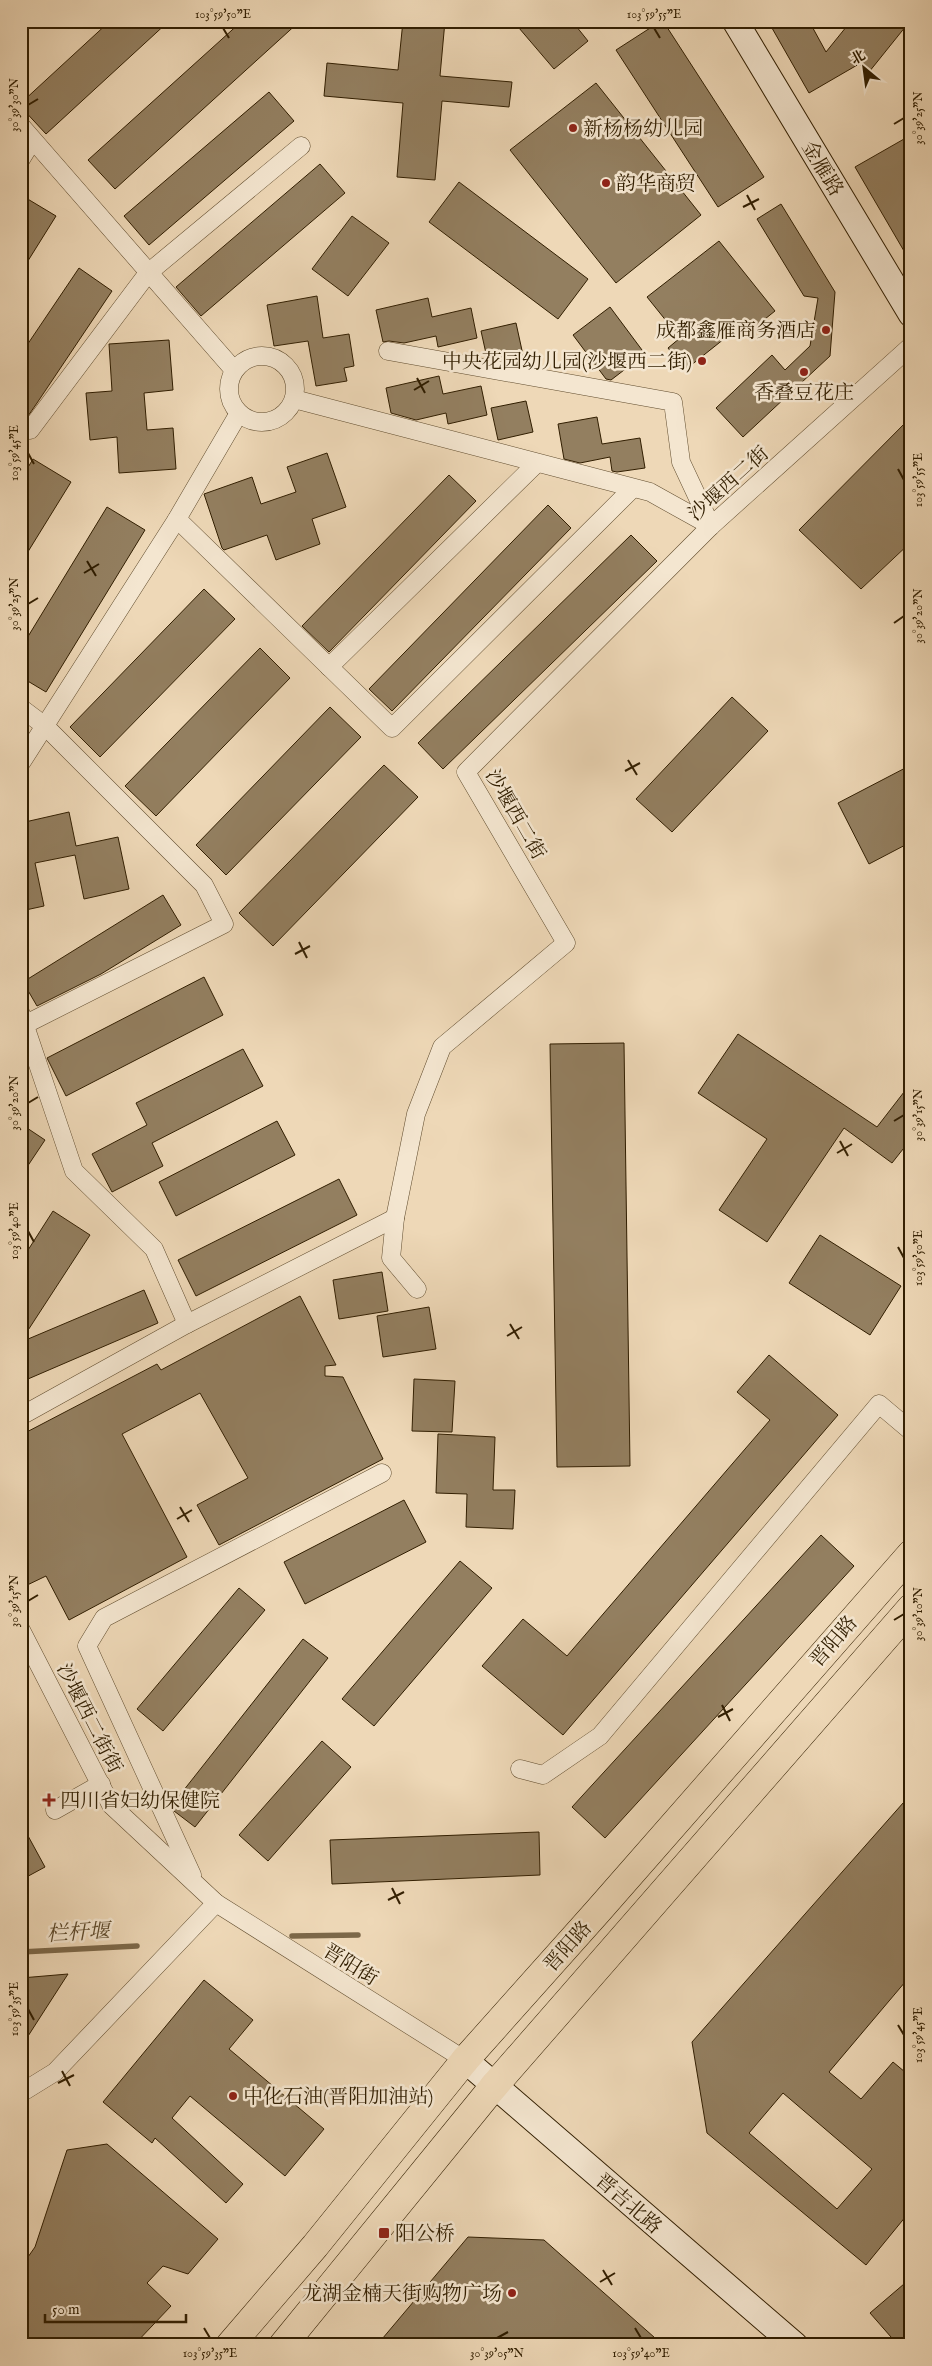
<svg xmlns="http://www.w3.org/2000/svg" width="932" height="2366" viewBox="0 0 932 2366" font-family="'IM FELL English','Noto Serif SC',serif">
<rect width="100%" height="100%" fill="#eed8b7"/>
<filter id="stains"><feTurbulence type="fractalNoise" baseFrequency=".004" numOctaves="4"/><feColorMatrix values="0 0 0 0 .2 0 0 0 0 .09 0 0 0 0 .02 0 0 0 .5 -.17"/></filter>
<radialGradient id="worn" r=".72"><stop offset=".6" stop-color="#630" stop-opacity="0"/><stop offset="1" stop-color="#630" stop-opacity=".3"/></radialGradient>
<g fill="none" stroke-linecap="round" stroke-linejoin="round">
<g stroke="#7c6849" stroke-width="5.5">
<polyline points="292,1936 358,1935"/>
<polyline points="21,1952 137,1946"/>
</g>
</g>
<g fill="#937f60" stroke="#311e01" fill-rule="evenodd">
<polygon points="110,21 169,21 46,134 21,107 21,103"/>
<polygon points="242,21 300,21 115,189 88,160"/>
<polygon points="403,21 445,21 440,76 512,82 509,107 442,101 435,180 397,177 403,103 324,96 327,63 398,70"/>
<polygon points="513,21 572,21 588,41 554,69"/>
<polygon points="661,21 663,21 764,177 718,207 616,50"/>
<polygon points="768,21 809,21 826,52 851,21 910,21 869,72 859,64 809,93"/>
<polygon points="596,83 701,215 616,283 510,150"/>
<polygon points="269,92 294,121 149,245 124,216"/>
<polygon points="911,135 911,263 855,167"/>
<polygon points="320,164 345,193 201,316 176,287"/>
<polygon points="459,182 588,279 558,319 429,222"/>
<polygon points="21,195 56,216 21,272"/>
<polygon points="781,204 835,292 830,356 743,437 716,408 772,355 785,370 810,346 818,298 804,296 757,219"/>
<polygon points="352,216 389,243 348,296 312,269"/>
<polygon points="719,241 775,311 740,339 734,331 685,370 668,348 680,338 647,297"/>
<polygon points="79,268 112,291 37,403 28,416 21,413 21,354"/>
<polygon points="317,296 323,338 349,334 354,366 344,368 347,381 316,386 308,341 274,346 267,305"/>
<polygon points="428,298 432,317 471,308 477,338 438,347 436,336 404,343 389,341 383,342 376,310"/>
<polygon points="610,307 645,354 611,380 606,379 573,335"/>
<polygon points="516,323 523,355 500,360 487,358 481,331"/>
<polygon points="169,340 173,390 144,393 147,430 173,428 176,469 119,473 117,437 90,440 86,393 112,391 109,344"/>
<polygon points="439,376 443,394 481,386 487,415 448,424 446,413 416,420 391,413 386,388"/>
<polygon points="526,401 533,432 498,440 491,408"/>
<polygon points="597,417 602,444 640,438 645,468 617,472 612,471 610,457 580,463 564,459 558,424"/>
<polygon points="911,417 911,542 861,589 799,530"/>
<polygon points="327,453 346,507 312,519 320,544 276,560 267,535 224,550 222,548 204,494 252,477 261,504 296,492 287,467"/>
<polygon points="33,459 71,482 21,563 21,479"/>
<polygon points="449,475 476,501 329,652 302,626"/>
<polygon points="548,505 571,528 392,711 369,689"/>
<polygon points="107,507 145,530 46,692 21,677 21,648"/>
<polygon points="631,535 657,561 443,769 418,743"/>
<polygon points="204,589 235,619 100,757 70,727"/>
<polygon points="260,648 290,678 156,816 125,786"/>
<polygon points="732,697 768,731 672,832 636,799"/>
<polygon points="330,707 361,737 226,875 196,845"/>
<polygon points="384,765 418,797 273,946 239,913"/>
<polygon points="911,765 911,842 869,864 838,803"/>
<polygon points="69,812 76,846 118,837 129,889 84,899 75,855 35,863 44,906 21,911 21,833 27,833 25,822"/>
<polygon points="163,895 181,925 101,974 37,1006 23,982"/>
<polygon points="204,977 223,1015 66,1096 47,1058"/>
<polygon points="738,1034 877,1127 911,1083 911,1139 892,1163 844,1128 767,1242 719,1210 767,1139 698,1093"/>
<polygon points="624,1043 630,1466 557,1467 550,1044"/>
<polygon points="243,1049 263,1086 152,1143 163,1166 112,1192 92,1154 147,1125 136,1103"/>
<polygon points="277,1121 295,1155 176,1216 159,1182"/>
<polygon points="21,1124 45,1140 21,1176"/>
<polygon points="339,1179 357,1215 196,1296 178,1260"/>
<polygon points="53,1211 90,1235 21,1341 21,1261"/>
<polygon points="820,1235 901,1286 870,1335 789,1283"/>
<polygon points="382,1272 388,1311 339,1319 333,1280"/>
<polygon points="144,1290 158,1323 21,1382 21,1342"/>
<polygon points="300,1296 336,1365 325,1366 325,1376 343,1377 383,1459 219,1545 197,1505 248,1478 200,1393 122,1434 187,1557 69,1620 46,1576 21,1588 21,1435 157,1364 161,1370"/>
<polygon points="429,1307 436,1349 383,1357 377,1316"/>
<polygon points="769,1355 838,1415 563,1735 482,1666 523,1619 567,1656 770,1420 737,1392"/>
<polygon points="414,1379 455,1381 452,1432 412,1431"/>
<polygon points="438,1434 495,1437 493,1490 515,1490 513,1529 466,1527 467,1494 436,1493"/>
<polygon points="404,1500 426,1542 305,1604 284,1562"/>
<polygon points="821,1535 854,1566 605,1838 572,1807"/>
<polygon points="460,1561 492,1588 374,1726 342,1699"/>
<polygon points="239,1588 265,1610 163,1731 137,1709"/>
<polygon points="303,1639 328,1658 195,1827 174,1811 172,1805"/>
<polygon points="322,1741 351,1767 268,1861 239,1835"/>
<path d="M911 1794V1975L829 2072 861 2099 893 2062 911 2077V2210L866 2265 707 2133 692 2042ZM783 2093 872 2169 837 2209 749 2133Z"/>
<polygon points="21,1823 45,1867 21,1880"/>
<polygon points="539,1832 540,1875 332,1884 330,1840"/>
<polygon points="68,1974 21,2047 21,1978"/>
<polygon points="204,1980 253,2020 229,2049 324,2129 285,2176 190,2096 172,2118 243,2184 226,2203 155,2138 152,2143 103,2102"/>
<polygon points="107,2144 218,2239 188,2274 163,2266 147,2283 171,2306 134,2345 21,2345 21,2267 35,2247 67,2150"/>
<polygon points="468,2237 544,2240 663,2345 377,2345"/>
<polygon points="911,2278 911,2345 898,2345 870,2313"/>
</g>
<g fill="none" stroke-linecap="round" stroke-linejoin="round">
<defs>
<g id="street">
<polyline points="21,126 234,370"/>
<polyline points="21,159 32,141"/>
<polyline points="388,351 673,402 681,462 711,526"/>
<circle cx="262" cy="389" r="33"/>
<polyline points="294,399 650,492 711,526"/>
<polyline points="21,424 30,430 148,273 301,146"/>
<polyline points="177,519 392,728 632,489"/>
<polyline points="329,667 537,463"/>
<polyline points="21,708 45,726 204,885 224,924 26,1024"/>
<polyline points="21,763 177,519 239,413"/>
<polyline points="21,1014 74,1171 154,1249 187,1324"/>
<polyline points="417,1289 391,1258 395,1218 416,1114 442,1047 566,943 466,772 711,526 911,346"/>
<polyline points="21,1416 187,1324 395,1218"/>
<polyline points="21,1630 111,1805 216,1903 465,2060"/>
<polyline points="520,1769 543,1775 600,1736 879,1404 911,1431"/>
<polyline points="55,1810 101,1784"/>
<polyline points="192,1875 87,1646 104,1618 382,1473"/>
<polyline points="21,2093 55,2072 216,1903"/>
</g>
<g id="secondary">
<polyline points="735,21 911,314"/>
<polyline points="465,2060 795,2345"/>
</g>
<g id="primary">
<polyline points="465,2060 598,1911 911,1554"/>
<polyline points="494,2086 911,1608"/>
</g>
<g id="highway">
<polyline points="230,2345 315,2246 465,2060"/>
<polyline points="283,2345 494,2086"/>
</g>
</defs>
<use href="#street" stroke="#604c2e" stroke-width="19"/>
<use href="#secondary" stroke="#311e01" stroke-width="27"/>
<use href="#primary" stroke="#311e01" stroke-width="29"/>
<use href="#highway" stroke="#311e01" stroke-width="29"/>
<use href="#street" stroke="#f4e6d0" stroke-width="18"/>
<use href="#secondary" stroke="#f4e6d0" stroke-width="25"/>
<use href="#primary" stroke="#eed8b7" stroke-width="28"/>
<use href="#highway" stroke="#eed8b7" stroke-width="28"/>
</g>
<path fill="none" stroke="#311e01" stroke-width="2" d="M223 28 229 38M654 28 660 38M28 105 38 99M894 124 904 118M747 195 755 210M743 207 759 199M417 378 425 393M414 390 429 381M28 453 34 464M898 469 904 480M87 561 96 576M84 573 99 564M28 604 38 598M894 623 904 616M628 760 637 775M625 771 640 763M299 942 307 958M295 954 310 946M28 1103 38 1097M894 1121 904 1115M840 1141 848 1156M837 1153 852 1144M28 1231 34 1242M898 1247 904 1258M510 1324 519 1339M507 1336 522 1327M180 1507 189 1522M177 1519 192 1510M28 1601 38 1595M894 1620 904 1614M722 1705 730 1721M718 1717 733 1709M392 1888 400 1904M388 1900 404 1892M28 2009 34 2020M898 2025 904 2035M62 2071 70 2086M58 2083 74 2075M603 2270 612 2285M600 2282 615 2273M204 2328 210 2338M635 2328 641 2338M497 2338 508 2332"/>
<g fill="#8f2418" stroke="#f4e6d0" stroke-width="2">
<circle cx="573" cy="128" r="5"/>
<circle cx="606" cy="183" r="5"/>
<circle cx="826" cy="330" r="5"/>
<circle cx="702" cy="361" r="5"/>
<circle cx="804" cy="372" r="5"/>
<path d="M46.5 1792.5h5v5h5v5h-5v5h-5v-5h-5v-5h5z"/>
<circle cx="233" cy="2096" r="5"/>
<rect x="378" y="2227" width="12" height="12" rx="2.5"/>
<circle cx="512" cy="2293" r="5"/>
</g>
<g text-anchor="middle" stroke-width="5" stroke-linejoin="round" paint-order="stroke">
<g font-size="20" fill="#311e01" stroke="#f4e6d0" text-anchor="start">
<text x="583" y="135">新杨杨幼儿园</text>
<text x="616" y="190">韵华商贸</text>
<text x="816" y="337" text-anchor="end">成都鑫雁商务酒店</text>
<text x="692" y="368" text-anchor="end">中央花园幼儿园(沙堰西二街)</text>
<text x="804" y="399" text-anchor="middle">香叠豆花庄</text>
<text x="60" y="1807">四川省妇幼保健院</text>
<text x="243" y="2103">中化石油(晋阳加油站)</text>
<text x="395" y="2240">阳公桥</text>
<text x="502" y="2300" text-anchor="end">龙湖金楠天街购物广场</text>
</g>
<g font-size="20" fill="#311e01" stroke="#f4e6d0">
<text transform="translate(823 168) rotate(59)" y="7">金雁路</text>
<text transform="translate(728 483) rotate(-42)" y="7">沙堰西二街</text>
<text transform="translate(516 814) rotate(60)" y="7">沙堰西二街</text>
<text transform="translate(833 1641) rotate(-49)" y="7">晋阳路</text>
<text transform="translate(90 1718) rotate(63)" y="7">沙堰西二街街</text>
<text transform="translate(567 1946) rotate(-48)" y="7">晋阳路</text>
<text transform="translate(351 1964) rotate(32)" y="7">晋阳街</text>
<text transform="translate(629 2203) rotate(41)" y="7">晋吉北路</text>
</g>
<g font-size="21" font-style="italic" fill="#5d492b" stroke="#f4e6d0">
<text transform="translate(78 1932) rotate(-3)" y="7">栏杆堰</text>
</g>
</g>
<rect width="932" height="2366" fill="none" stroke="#eed8b7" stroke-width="55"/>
<g transform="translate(864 68) rotate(331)" stroke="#f4e6d0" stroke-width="4" paint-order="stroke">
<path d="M0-4L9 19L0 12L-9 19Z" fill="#311e01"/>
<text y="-8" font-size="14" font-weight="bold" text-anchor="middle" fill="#311e01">北</text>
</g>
<path d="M45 2314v8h141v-8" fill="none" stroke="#311e01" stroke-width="2.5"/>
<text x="52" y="2314" font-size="15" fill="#311e01" stroke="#f4e6d0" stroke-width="4" paint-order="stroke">50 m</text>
<rect x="28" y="28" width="876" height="2310" fill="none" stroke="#311e01" stroke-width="2"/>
<g font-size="12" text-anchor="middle" fill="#311e01">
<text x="223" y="18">103°59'50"E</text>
<text x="654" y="18">103°59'55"E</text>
<text transform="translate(14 105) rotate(-90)" y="4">30°39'30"N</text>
<text transform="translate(918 118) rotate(-90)" y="4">30°39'25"N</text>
<text transform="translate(14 453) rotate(-90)" y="4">103°59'45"E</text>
<text transform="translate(918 480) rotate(-90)" y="4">103°59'55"E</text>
<text transform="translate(14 604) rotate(-90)" y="4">30°39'25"N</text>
<text transform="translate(918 616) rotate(-90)" y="4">30°39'20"N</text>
<text transform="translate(14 1103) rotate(-90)" y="4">30°39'20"N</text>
<text transform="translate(918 1115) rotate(-90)" y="4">30°39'15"N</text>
<text transform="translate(14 1231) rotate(-90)" y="4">103°59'40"E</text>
<text transform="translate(918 1258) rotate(-90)" y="4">103°59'50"E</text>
<text transform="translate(14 1601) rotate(-90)" y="4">30°39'15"N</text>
<text transform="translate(918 1614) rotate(-90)" y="4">30°39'10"N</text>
<text transform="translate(14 2009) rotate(-90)" y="4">103°59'35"E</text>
<text transform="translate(918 2035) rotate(-90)" y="4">103°59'45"E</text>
<text x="210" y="2357">103°59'35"E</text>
<text x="497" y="2357">30°39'05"N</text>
<text x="641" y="2357">103°59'40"E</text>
</g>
<rect width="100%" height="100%" filter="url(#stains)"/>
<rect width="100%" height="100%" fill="url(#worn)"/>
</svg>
